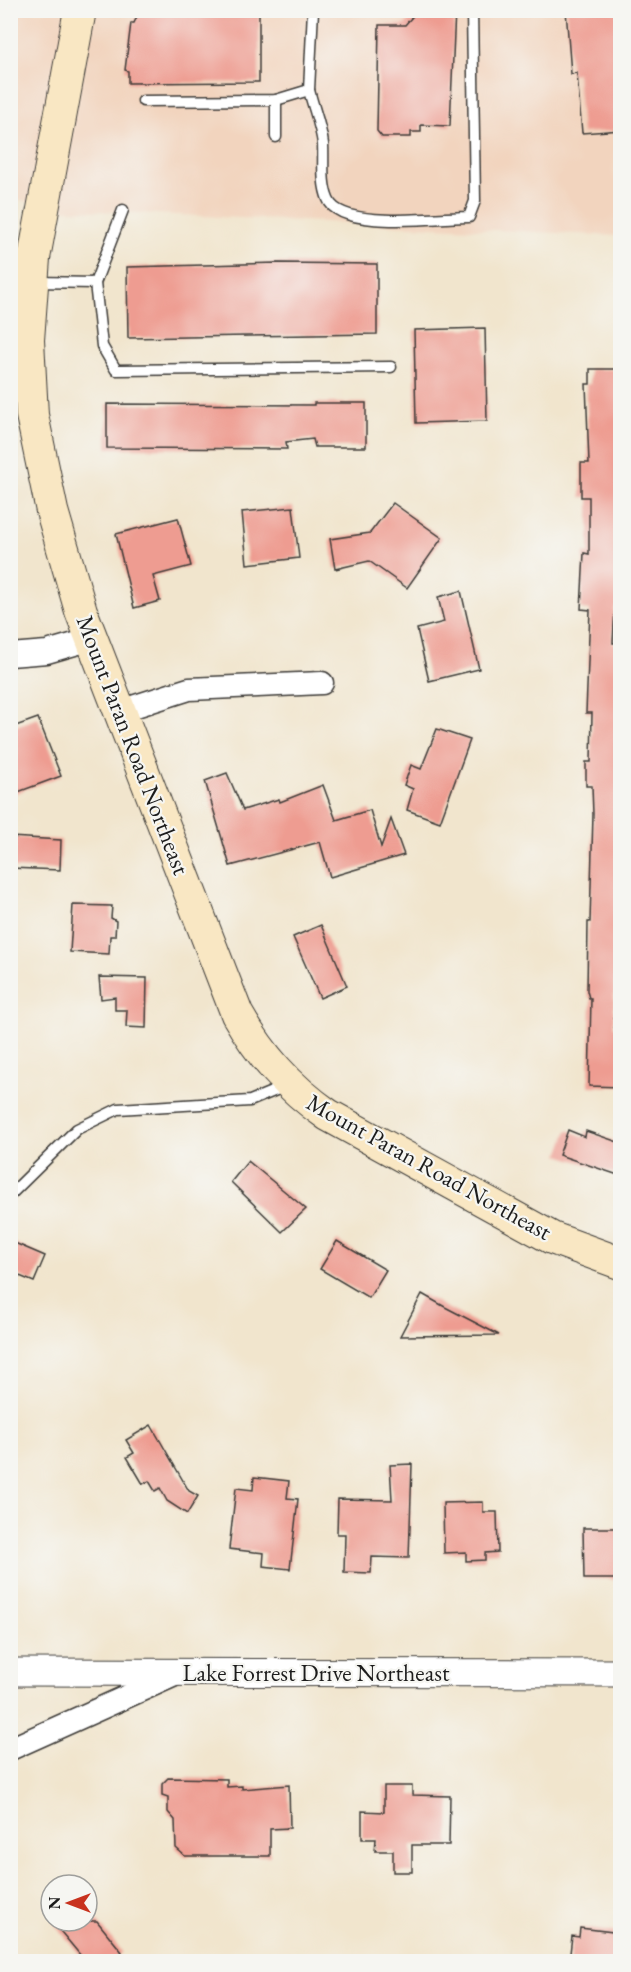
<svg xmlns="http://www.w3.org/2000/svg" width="631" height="1972" viewBox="0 0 631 1972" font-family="'EB Garamond',serif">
<rect width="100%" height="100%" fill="#f6f6f2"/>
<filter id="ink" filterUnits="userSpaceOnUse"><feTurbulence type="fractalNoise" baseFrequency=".0167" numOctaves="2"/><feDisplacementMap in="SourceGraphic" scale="12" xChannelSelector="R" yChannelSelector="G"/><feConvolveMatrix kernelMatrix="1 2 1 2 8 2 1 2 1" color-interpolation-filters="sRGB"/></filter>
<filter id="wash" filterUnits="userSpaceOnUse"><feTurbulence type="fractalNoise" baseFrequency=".008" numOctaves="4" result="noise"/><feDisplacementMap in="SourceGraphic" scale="24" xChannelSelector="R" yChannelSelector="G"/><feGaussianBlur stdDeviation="1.35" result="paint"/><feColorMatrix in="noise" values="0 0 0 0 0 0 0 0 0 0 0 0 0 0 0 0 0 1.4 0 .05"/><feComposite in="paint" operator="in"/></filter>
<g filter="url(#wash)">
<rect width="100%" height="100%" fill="#f1e5cd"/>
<polygon fill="#f2d4be" points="10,11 620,11 620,236 53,209 11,197"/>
<g id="blocks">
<g fill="#ee9c91">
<polygon points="140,10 259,10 259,82 128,83 128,71 125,70 131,23 134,23"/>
<polygon points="418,10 455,10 450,126 421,125 421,132 411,132 411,137 382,137 377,131 379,25 405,25"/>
<polygon points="566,10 621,10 621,130 582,133 577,73 571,74"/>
<polygon points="278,263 377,264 377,334 128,338 127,267"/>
<polygon points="485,328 487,421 416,423 414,330"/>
<polygon points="590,369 621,369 621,608 615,607 613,643 621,643 621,979 615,979 614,1008 614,1027 621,1027 621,1087 589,1086 591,998 589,998 587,991 588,922 590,922 593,814 592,786 586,786 586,762 591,762 592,713 586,713 590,610 581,609 584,553 589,554 589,497 581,497 581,463 589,463 586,384 590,384"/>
<polygon points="314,403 366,403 366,447 315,447 313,439 286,442 287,449 107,448 107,404 314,405"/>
<polygon points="393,503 442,538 407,588 369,561 335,569 330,539 370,533"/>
<polygon points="293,507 299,558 247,564 242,512"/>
<polygon points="178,518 191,566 153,576 160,601 134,608 116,534"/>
<polygon points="461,591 479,669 429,681 417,629 444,622 438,597"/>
<polygon points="38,718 61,776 10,795 10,728"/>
<polygon points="437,729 470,740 440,822 407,810 413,789 404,785 411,765 421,769"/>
<polygon points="227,773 243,810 279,799 280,802 323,785 336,820 370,810 381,847 391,819 404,855 330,877 320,842 230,866 205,781"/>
<polygon points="10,837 61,840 60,870 10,868"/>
<polygon points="73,905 112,906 111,918 116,921 115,936 110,936 109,954 70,952"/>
<polygon points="321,925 347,986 320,998 293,937"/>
<polygon points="99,977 147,978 146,1028 126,1027 127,1010 115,1010 115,997 101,999"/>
<polygon points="568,1130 585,1137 586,1131 621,1143 621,1176 559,1155"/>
<polygon points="248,1161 306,1209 282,1232 231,1182"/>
<polygon points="10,1241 45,1256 34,1282 10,1272"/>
<polygon points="337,1241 386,1270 369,1298 320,1269"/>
<polygon points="422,1294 445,1307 499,1335 400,1336"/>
<polygon points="151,1425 189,1491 198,1496 187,1514 167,1501 160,1488 155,1491 149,1481 143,1484 127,1457 134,1453 126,1440"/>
<polygon points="412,1464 409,1558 372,1557 371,1573 344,1572 345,1534 337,1534 338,1499 392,1500 390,1465"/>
<polygon points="254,1477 289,1481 287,1498 298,1499 290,1569 263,1566 264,1553 229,1549 236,1488 253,1490"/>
<polygon points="483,1502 483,1512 497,1512 498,1552 485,1553 485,1560 466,1561 466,1552 444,1553 443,1503"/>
<polygon points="583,1528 621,1528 621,1579 584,1579"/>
<polygon points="168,1778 227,1779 227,1787 242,1786 242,1789 289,1785 290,1828 270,1829 270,1856 185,1856 176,1848 175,1820 168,1812 168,1797 162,1795 162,1784"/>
<polygon points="384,1786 412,1786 412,1795 450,1796 449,1845 412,1845 412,1872 393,1872 393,1851 375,1851 376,1839 362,1839 362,1811 384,1812"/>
<polygon points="52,1921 97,1921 122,1952 110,1962 86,1962"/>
<polygon points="580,1928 621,1933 621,1962 569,1962 572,1936 579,1937"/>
</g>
</g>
</g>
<g filter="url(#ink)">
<use href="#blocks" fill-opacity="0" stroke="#3c3a37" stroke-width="1.5"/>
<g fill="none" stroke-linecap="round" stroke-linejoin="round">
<defs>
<g id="service">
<path d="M309 90C313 107 321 126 323 144 324 162 321 182 328 199 340 231 440 217 469 217L475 201 472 10"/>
<polyline points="276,100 276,137"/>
<polyline points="143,101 276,100 309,90 313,10"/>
<polyline points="35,282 95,283 123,210"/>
<polyline points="95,283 102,346 116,370 391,367"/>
<polyline points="10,1195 77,1129 118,1109 250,1101 286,1086"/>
</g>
<g id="minor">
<polyline points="10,655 47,652 92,639"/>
<polyline points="120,711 189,689 322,683"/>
<polyline points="10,1749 177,1674"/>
</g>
<polyline id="tertiary" points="10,1672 620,1673"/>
<path id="secondary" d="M80 10 34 258 28 340 32 415 52 511 81 611 237 1014C261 1056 288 1087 328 1115L552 1238 620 1263"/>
</defs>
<use href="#service" stroke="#3c3a37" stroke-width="13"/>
<use href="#minor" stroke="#3c3a37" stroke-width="25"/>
<use href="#tertiary" stroke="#3c3a37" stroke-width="29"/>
<use href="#secondary" stroke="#3c3a37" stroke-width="34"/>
<use href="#service" stroke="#fff" stroke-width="10"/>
<use href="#minor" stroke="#fff" stroke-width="22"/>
<use href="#tertiary" stroke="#fff" stroke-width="27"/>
<use href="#secondary" stroke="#f9e7c3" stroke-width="32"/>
</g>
</g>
<g text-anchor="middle" stroke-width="4.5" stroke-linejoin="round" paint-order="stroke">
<g font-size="24" fill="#1c1c1c" stroke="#f6f6f2">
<text transform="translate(133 745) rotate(69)" y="8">Mount Paran Road Northeast</text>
<text transform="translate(429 1167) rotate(29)" y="8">Mount Paran Road Northeast</text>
<text x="316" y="1681">Lake Forrest Drive Northeast</text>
</g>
</g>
<rect width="631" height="1972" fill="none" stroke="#f6f6f2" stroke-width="36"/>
<g transform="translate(69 1903) rotate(270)"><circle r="28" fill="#f6f6f2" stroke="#9f9f9c" stroke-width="1.5"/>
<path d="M0-4.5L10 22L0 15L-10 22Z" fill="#c8321e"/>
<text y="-9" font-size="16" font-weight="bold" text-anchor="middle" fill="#1c1c1c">N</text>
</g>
</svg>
